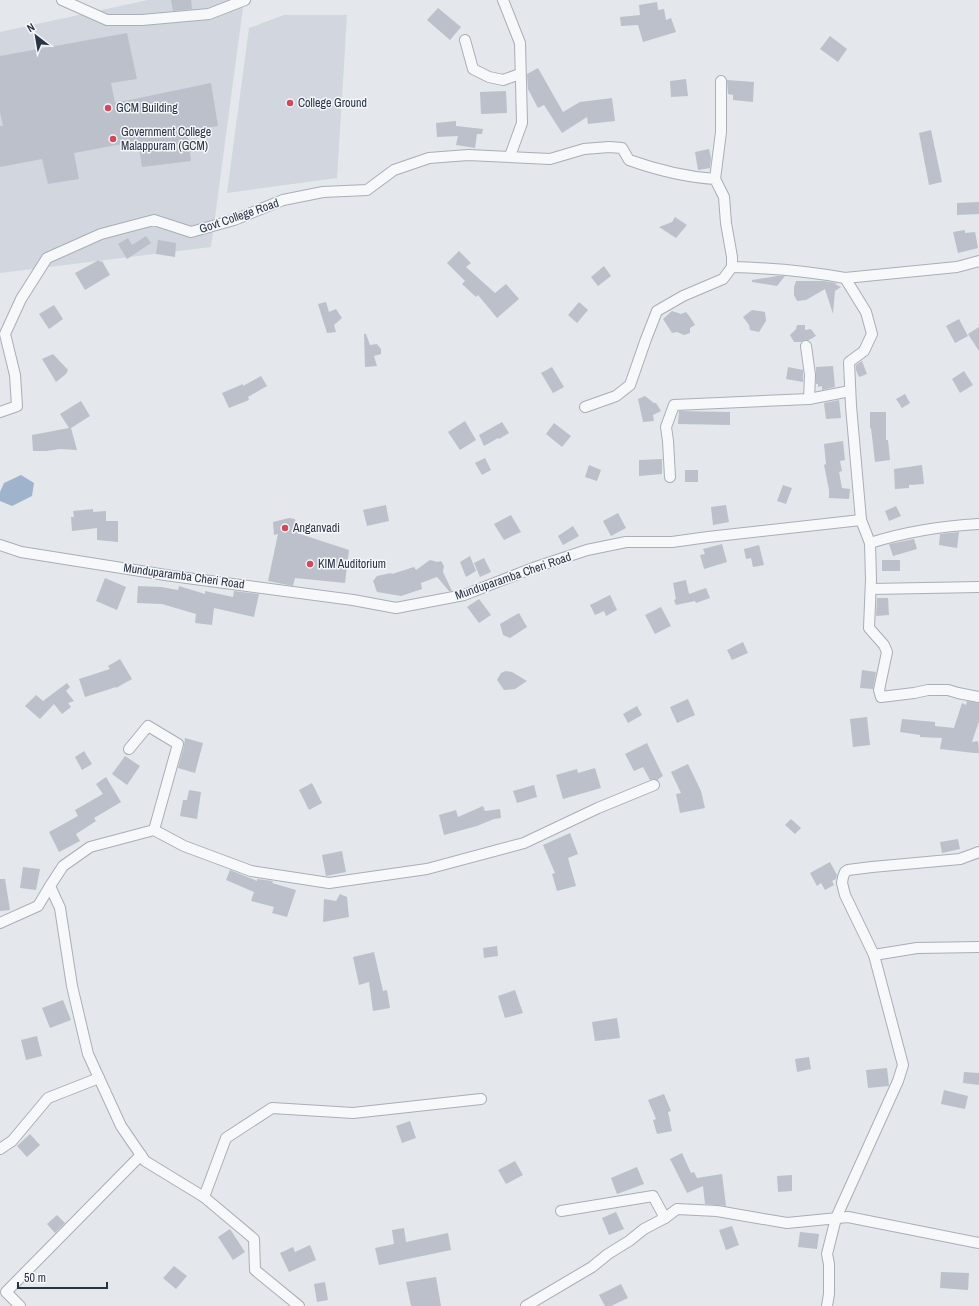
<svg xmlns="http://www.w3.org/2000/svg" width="979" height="1306" viewBox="0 0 979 1306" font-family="'Archivo Narrow',sans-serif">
<rect width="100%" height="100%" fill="#e4e7ec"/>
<g fill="#d2d6de">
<polygon points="148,0 244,0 211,247 0,273 0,32"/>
<polygon points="284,15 347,15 337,178 227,193 249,28"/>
</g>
<polygon fill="#9fb4cc" points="21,475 34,483 32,496 12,506 0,501 0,492 4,483"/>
<g fill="#bbc0ca">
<polygon points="171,0 191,0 192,9 173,11"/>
<polygon points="657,2 658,10 664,9 666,20 671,18 676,32 643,42 638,25 621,26 620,17 640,15 639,5"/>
<polygon points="438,8 461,27 450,40 427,20"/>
<polygon points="127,33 137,79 111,83 115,103 211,83 218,126 187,131 191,161 142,167 138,141 74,153 79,179 48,184 42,159 0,167 0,126 3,126 0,112 0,56"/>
<polygon points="830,36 847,49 838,62 820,49"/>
<polygon points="538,68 563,112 580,102 612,98 615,121 588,124 587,117 562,133 544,105 538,108 528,89 527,74"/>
<polygon points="686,79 688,96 671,97 670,81"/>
<polygon points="727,80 754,82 753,102 733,100 733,95 728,94"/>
<polygon points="506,91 507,113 481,114 480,92"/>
<polygon points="456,121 456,126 483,129 482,134 477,134 475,148 456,145 458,136 437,137 436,123"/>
<polygon points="931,130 942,182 929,185 919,133"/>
<polygon points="709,149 711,158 710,168 698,170 695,152"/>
<polygon points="979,202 979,214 957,215 957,203"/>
<polygon points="675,217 687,225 676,238 659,227 672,222"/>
<polygon points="965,230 965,233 975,232 978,248 958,253 953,232"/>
<polygon points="146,236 151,243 127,259 118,244 128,238 132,245"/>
<polygon points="158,240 176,243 175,257 156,254"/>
<polygon points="459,251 471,263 466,267 495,293 506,284 519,299 497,318 478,295 476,297 462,284 465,281 447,263"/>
<polygon points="99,260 100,262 102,261 110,275 85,290 75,273"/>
<polygon points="604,266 611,276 598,286 591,277"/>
<polygon points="777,276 785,276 777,286 752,282 752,280"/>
<polygon points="796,281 823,281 837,283 835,284 841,287 835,291 833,314 825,289 806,300 797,301 794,295 794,287"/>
<polygon points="326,302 329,312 336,309 342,318 334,325 336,332 327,333 318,304"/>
<polygon points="579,302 588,310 577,323 568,315"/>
<polygon points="54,305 63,319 49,329 39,314"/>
<polygon points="752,310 765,312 766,321 759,332 750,330 749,325 743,317"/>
<polygon points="672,311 681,314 686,312 690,317 695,325 690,328 690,333 684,335 677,332 672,333 663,319"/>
<polygon points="959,319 968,336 955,343 946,326"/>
<polygon points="797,325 805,325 805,330 811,329 816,336 809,340 805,340 801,342 794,342 790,335 796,329"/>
<polygon points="979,327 979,351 968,334"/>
<polygon points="364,334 366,334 370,345 377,344 381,349 381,354 374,356 377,366 365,367"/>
<polygon points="53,354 68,370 66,374 56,382 42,359"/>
<polygon points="862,361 867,374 859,377 856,370 856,365"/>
<polygon points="833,366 835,387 822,390 822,386 818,387 818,384 816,384 816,367"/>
<polygon points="552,367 564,387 553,393 541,373"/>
<polygon points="788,367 803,370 803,382 786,379"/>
<polygon points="964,371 973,385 960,393 952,379"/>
<polygon points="261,376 267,386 248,397 249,400 229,408 222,393 243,384 243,386"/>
<polygon points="905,394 910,403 902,408 896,399"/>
<polygon points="645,396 654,403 656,403 661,411 653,415 654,421 643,422 638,399"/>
<polygon points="839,400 841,418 826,419 824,403"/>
<polygon points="81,401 90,416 71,428 77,450 60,449 46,451 33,451 32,435 69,428 60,414"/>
<polygon points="679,411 730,412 730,425 678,424"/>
<polygon points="870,412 886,412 886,440 888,440 890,460 875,462 871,428 870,428"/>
<polygon points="465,421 476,440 460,450 448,432"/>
<polygon points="502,422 509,433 499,439 498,438 484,446 479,435"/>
<polygon points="554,423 571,436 562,447 546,434"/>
<polygon points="843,441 845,460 840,461 842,471 839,472 842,488 850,489 849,499 829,498 829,490 824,465 826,464 824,444"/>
<polygon points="485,458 491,470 482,475 475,463"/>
<polygon points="662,459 662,474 639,476 639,460"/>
<polygon points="589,465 601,470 597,481 585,477"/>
<polygon points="922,465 924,484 909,485 909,488 895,489 894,469"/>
<rect x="685" y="470" width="13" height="12"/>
<polygon points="783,485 792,488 786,504 777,501"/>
<polygon points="386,505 389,521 367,526 363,510"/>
<polygon points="726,505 729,522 713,525 711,507"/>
<polygon points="896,506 901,516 889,521 885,511"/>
<polygon points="93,509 93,512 106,511 106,521 118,521 118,542 97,540 97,528 72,531 71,517 74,517 73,511"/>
<polygon points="618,513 626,528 611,536 603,521"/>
<polygon points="511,515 521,532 504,540 494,524"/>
<polygon points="289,518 295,519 297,533 349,550 345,583 295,578 293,586 268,581 278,534 274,535 273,522"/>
<polygon points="573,526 579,536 563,545 558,536"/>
<polygon points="959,532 957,548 939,545 940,534"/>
<polygon points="914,539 917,549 893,556 889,544"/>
<polygon points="722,544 727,562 704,569 700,555 705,554 703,549"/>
<polygon points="759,545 764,565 753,567 751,558 746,559 744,549"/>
<polygon points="470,556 476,571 466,577 460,562"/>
<polygon points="484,558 491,572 480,577 474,563"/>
<polygon points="430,560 437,562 441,561 444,566 443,572 452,591 449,591 437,577 421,583 422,589 401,596 377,592 373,581 377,576 391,573 392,574 414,567 416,570"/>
<rect x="882" y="560" width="18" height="11"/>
<polygon points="105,578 126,587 117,610 96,601"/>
<polygon points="686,580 689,594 706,588 710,598 696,603 695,601 676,605 674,600 676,599 673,583"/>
<polygon points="138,586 161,587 178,590 179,586 205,594 205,591 233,597 234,591 259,594 254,617 214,608 212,625 195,623 196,614 162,604 137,603"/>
<polygon points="610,595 617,610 606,616 604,611 595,615 590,605"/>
<polygon points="877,598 888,598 889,615 876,616"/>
<polygon points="479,599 491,615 479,623 467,607"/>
<polygon points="661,607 671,626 655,634 645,615"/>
<polygon points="519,613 527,627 510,638 503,635 500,624"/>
<polygon points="743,642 748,653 732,660 727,650"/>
<polygon points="120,659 132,679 116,688 116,687 85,697 79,679 110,669 108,666"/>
<polygon points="862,670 876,672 873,689 860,688"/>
<polygon points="506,671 512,672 527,681 515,689 504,690 497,680 501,673"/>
<polygon points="67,683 70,687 66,691 74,701 68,703 71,707 62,714 54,704 40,719 25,706 36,695 43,701"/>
<polygon points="688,699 695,715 677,723 670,707"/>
<polygon points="967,701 979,703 979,721 972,742 978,741 979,753 974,753 940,749 942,738 920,737 920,735 900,732 902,719 935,722 935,726 954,728 962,703 966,705"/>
<polygon points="637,706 642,715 628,723 623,714"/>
<polygon points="867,717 870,745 853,747 850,719"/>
<polygon points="185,738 203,743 195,773 178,768 184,746"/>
<polygon points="647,743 663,776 657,780 654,779 650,780 643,767 634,771 625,754"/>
<polygon points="84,751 92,764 82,770 75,757"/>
<polygon points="125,756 140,766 127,785 112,774"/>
<polygon points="688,764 701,791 705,808 680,813 676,794 681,793 671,772"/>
<polygon points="595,768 601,788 563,799 556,775 577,769 578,773"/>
<polygon points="106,777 121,802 94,818 96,821 76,834 80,841 59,852 49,832 78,816 75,810 103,794 96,784"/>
<polygon points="312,783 322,803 309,810 299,790"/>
<polygon points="534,785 537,797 517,803 513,791"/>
<polygon points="189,790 201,792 197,819 180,816 183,800 187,800"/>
<polygon points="483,806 485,811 500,809 501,818 494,819 477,826 444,835 439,815 456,810 458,817"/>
<polygon points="791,819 801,828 795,834 785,825"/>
<polygon points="570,833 578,854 568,858 576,886 557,891 552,874 555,873 543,845"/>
<polygon points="958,839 960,849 942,853 940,842"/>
<polygon points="342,851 346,872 326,876 322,855"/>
<polygon points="830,862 837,875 836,879 832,881 834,885 825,890 821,883 817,886 810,873"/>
<polygon points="23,867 40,869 36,890 20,888"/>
<polygon points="230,870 257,881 257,879 273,881 272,883 296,890 287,917 272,913 274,907 251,901 254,892 226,880"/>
<polygon points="0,879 5,879 10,910 0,911"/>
<polygon points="340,894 347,897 349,917 323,922 324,899 336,901"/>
<polygon points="497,946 498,956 484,958 483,948"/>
<polygon points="374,952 383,991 387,990 390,1008 373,1011 369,982 359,985 353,957"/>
<polygon points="515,990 523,1013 505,1018 498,996"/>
<polygon points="63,1000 71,1020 50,1028 42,1008"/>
<polygon points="617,1018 620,1038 595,1041 592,1022"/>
<polygon points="37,1036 42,1056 26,1060 21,1040"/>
<polygon points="809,1057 811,1069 797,1072 795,1059"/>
<polygon points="887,1068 889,1086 868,1088 866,1070"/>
<polygon points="964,1072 979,1073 979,1085 963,1083"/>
<polygon points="944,1090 968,1096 965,1109 941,1104"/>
<polygon points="664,1094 671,1111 668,1112 672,1131 657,1134 653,1120 656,1119 648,1100"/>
<polygon points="410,1121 416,1138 402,1143 396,1126"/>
<polygon points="30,1134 40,1145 27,1157 17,1146"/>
<polygon points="682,1153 691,1173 694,1172 697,1178 722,1174 726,1206 705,1204 703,1186 687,1193 670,1159"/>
<polygon points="515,1161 523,1175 506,1184 498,1170"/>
<polygon points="637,1167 644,1184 617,1194 611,1178"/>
<polygon points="792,1175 792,1191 778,1192 777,1176"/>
<polygon points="616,1212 624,1229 609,1235 602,1218"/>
<polygon points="57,1215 65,1223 55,1233 47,1224"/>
<polygon points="732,1226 739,1245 726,1250 719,1230"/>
<polygon points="404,1228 406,1242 448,1233 451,1250 379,1265 375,1248 394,1244 392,1230"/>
<polygon points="230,1229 245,1252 233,1260 218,1237"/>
<polygon points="800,1232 819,1234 817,1249 798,1247"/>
<polygon points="310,1245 316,1260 289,1272 280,1253 293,1247 295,1252"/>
<polygon points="174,1266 187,1276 176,1289 163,1278"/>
<polygon points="941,1272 969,1273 968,1290 940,1288"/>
<polygon points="436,1277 441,1306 411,1306 406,1282"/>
<polygon points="325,1282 328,1300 317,1302 314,1284"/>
<polygon points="621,1284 628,1298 611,1306 605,1306 599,1295"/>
</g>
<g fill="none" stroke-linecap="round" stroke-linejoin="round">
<defs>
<g id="minor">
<polyline points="62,0 107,20 142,20 209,14 245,0"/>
<polyline points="503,0 520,43 522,123 510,156"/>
<polyline points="465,40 473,69 489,77 503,80 520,74"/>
<polyline points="715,179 721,132 721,81"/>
<polyline points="845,278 957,267 979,261"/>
<polyline points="806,346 810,375 809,399"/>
<polyline points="585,407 616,396 630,385 646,339 657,311 683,296 723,279 732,267"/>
<path d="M0 412 17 406 15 375 5 334 21 299 47 258 101 234 154 220 191 232 234 220 283 200 323 192 367 190 394 170 429 158 468 155 550 159 584 149 609 147 622 148 629 160C657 170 686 177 715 179L724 197 726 223 732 257V267C770 268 807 271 845 278L866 312 872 334 864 351 849 362 851 406 861 520 870 543 871 579 869 628 884 645 887 652 879 690 881 697 914 693 928 690H948L958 693 979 697"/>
<polyline points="670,477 668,441 666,427 674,405 809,399 850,391"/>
<path d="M870 543C905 532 942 526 979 524"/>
<polyline points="0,545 21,552 172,576 353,600 396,608 464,595 533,568 587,550 626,542 672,542 708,537 861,520"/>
<polyline points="871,589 979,587"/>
<polyline points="129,749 148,726 178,744 154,830"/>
<polyline points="0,923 38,906 50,886"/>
<polyline points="874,955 917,948 979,947"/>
<polyline points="0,1149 12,1141 48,1098 99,1078"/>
<polyline points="204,1197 226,1138 272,1108 353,1113 481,1099"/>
<polyline points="561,1211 653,1196 665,1218 677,1209 717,1211 787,1223 848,1217 979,1243"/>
<polyline points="20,1306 6,1292 141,1155"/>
<polyline points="299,1306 255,1270 254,1239 204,1197 145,1161 121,1126 88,1054 72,986 60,908 50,886 63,866 90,847 154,830 184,846 251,871 329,883 427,869 524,843 598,808 654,785"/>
<polyline points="526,1306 592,1267 608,1254 629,1241 644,1229 665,1218"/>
<polyline points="827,1306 829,1294 829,1264 827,1254 836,1218 898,1081 903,1065 874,955 845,895 842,883 843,877 845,872 848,870 872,867 960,859 979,852"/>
</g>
</defs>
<use href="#minor" stroke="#a9aeb7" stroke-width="12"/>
<use href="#minor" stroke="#f7f8fa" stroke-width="10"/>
</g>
<g fill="#d1495b" stroke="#f4f6f9" stroke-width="1.5">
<circle cx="290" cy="103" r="4"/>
<circle cx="108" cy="108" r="4"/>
<circle cx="113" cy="139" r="4"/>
<circle cx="285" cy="528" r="4"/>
<circle cx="310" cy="564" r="4"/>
</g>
<g text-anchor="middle" stroke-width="3" stroke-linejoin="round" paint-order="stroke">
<g font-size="12" fill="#2b3445" stroke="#f4f6f9" text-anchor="start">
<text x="298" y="107">College Ground</text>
<text x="116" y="112">GCM Building</text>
<text x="121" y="136">Government College<tspan x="121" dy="14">Malappuram (GCM)</tspan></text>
<text x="293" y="532">Anganvadi</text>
<text x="318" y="568">KIM Auditorium</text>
</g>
<g font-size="12" fill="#2b3445" stroke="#f4f6f9">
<text transform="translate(239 216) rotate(-19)" y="4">Govt College Road</text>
<text transform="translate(184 576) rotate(8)" y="4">Munduparamba Cheri Road</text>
<text transform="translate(513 576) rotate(-19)" y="4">Munduparamba Cheri Road</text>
</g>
</g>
<g transform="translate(36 36) rotate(329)" stroke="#f4f6f9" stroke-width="3" paint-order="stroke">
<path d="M0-3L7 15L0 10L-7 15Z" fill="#2b3445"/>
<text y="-6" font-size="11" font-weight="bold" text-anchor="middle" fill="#2b3445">N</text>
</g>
<path d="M18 1282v6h89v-6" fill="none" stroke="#2b3445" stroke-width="2"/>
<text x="24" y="1282" font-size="12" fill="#2b3445" stroke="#f4f6f9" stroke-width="3" paint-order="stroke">50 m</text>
</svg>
